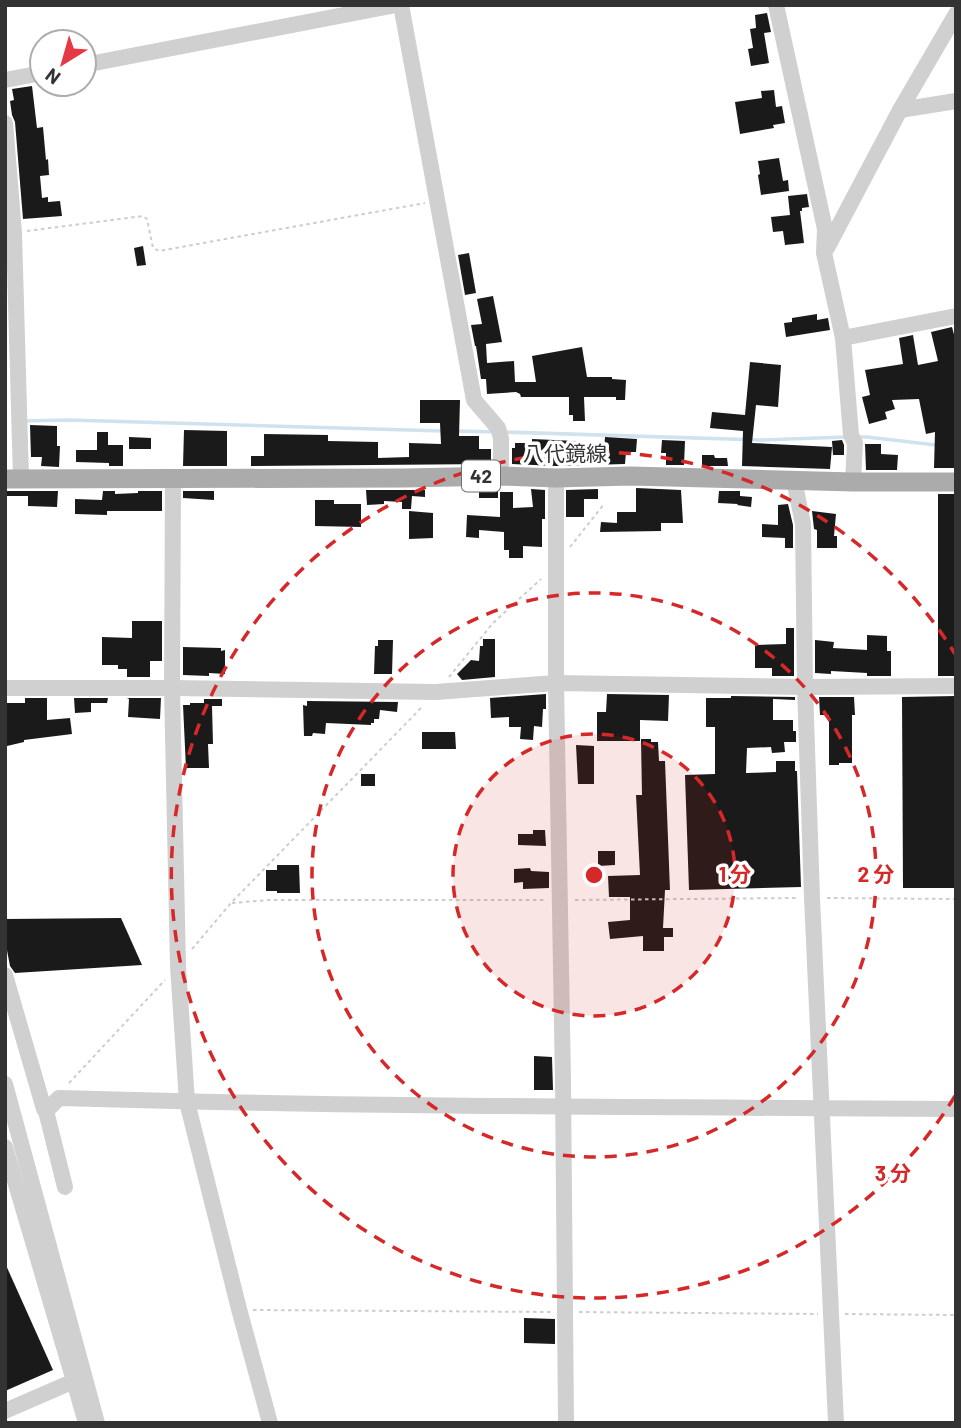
<svg xmlns="http://www.w3.org/2000/svg" width="961" height="1428" viewBox="0 0 961 1428" font-family="Barlow,'Noto Sans JP',sans-serif">
<rect width="100%" height="100%" fill="#fff"/>
<g fill="none" stroke-linecap="round" stroke-linejoin="round">
<g stroke="#cfe2ee" stroke-width="3.5">
<polyline points="24,421 69,420 443,431"/>
<polyline points="455,431 496,432"/>
<polyline points="504,432 761,440 846,437"/>
<polyline points="857,437 867,437 936,445"/>
</g>
</g>
<g fill="#1a1a1a">
<polygon points="767,13 771,32 764,33 769,63 751,66 748,49 753,48 750,29 756,28 755,15"/>
<polygon points="32,86 37,128 43,127 46,160 48,159 49,175 40,176 42,198 48,197 48,202 60,201 62,216 23,219 15,122 12,115 10,101 14,100 12,89"/>
<polygon points="774,90 776,107 782,106 785,123 773,125 774,128 740,134 735,102 762,98 761,91"/>
<polygon points="779,158 783,181 788,180 789,191 761,195 758,175 760,174 758,161"/>
<polygon points="807,194 809,207 802,208 802,211 800,211 804,243 785,245 783,231 773,232 771,217 790,215 788,196"/>
<polygon points="143,246 146,265 137,266 134,248"/>
<polygon points="469,253 476,293 465,295 458,255"/>
<polygon points="493,296 502,342 486,344 487,363 514,361 515,382 536,382 532,356 582,347 587,377 612,377 612,379 626,380 625,400 616,400 616,397 584,397 585,421 573,421 573,415 569,415 569,397 521,397 520,394 516,392 487,394 486,379 481,379 476,346 475,346 471,325 482,324 477,299"/>
<polygon points="817,314 817,320 828,318 830,330 786,337 784,323 792,322 792,318"/>
<polygon points="952,327 956,342 956,468 934,468 935,432 926,434 919,399 892,400 895,409 885,412 887,419 869,424 862,397 870,395 865,370 903,364 899,338 913,335 918,365 938,361 931,332"/>
<polygon points="750,362 781,365 778,407 756,405 752,443 832,447 830,469 742,466 743,431 710,428 712,412 745,415"/>
<polygon points="420,400 460,400 459,436 479,436 479,449 491,449 491,464 251,466 251,456 264,456 264,434 328,435 328,441 378,442 378,458 409,457 409,443 441,444 440,423 420,423"/>
<polygon points="30,425 57,426 57,446 60,446 59,467 41,466 42,457 31,457"/>
<polygon points="184,430 227,431 227,466 183,466"/>
<polygon points="97,432 108,432 108,445 123,445 123,466 109,466 109,463 76,462 76,450 97,450"/>
<polygon points="129,437 151,438 151,449 129,449"/>
<polygon points="605,437 637,439 636,452 626,452 625,464 556,466 512,464 512,448 515,448 515,443 532,443 532,439 576,441 576,451 604,451"/>
<polygon points="662,440 685,441 684,465 666,465 666,453 661,453"/>
<polygon points="842,440 844,445 844,455 833,455 832,441"/>
<polygon points="865,444 881,444 881,454 898,455 897,470 866,470"/>
<polygon points="702,455 714,455 715,458 727,458 728,466 702,466"/>
<polygon points="498,488 498,498 479,498 479,489"/>
<polygon points="636,488 681,490 683,523 661,523 661,531 600,532 601,522 617,523 617,512 636,512"/>
<polygon points="531,489 545,490 545,519 542,519 542,547 523,546 523,558 509,558 509,550 504,550 504,532 479,530 479,538 466,537 467,515 500,517 500,492 513,492 513,508 533,507"/>
<polygon points="598,489 598,499 584,499 584,517 566,517 566,490"/>
<polygon points="366,490 425,490 425,497 412,496 411,509 402,509 402,502 384,501 384,504 367,505"/>
<polygon points="5,491 58,491 57,507 28,506 28,496 5,496"/>
<polygon points="103,491 115,491 115,494 138,493 138,491 162,491 162,511 107,511 107,515 75,514 75,499 102,500"/>
<polygon points="183,491 214,491 214,500 183,498"/>
<polygon points="719,491 740,491 740,496 752,497 751,507 737,505 738,504 718,503"/>
<rect x="938" y="494" width="18" height="182"/>
<polygon points="315,500 334,500 334,504 361,504 361,527 315,526"/>
<polygon points="788,504 793,525 793,548 785,548 785,538 762,537 762,524 778,525 778,505"/>
<polygon points="409,511 433,513 433,538 409,539"/>
<polygon points="812,511 836,514 834,536 837,536 837,548 817,548 817,530 814,529"/>
<polygon points="132,621 162,621 162,661 150,661 150,677 127,677 127,669 118,669 118,665 102,665 102,637 132,638"/>
<polygon points="786,628 794,628 794,676 772,676 772,668 755,668 755,645 786,644"/>
<polygon points="867,635 887,636 887,651 891,651 891,676 867,676 867,673 831,671 831,674 815,673 815,640 834,642 833,648 867,650"/>
<polygon points="483,639 495,639 495,677 462,680 457,674 471,660 479,661 480,646 483,646"/>
<polygon points="378,640 393,640 392,674 374,674 375,646 378,646"/>
<polygon points="183,647 221,648 221,651 225,650 225,674 209,673 209,676 183,675"/>
<polygon points="546,694 546,709 543,709 542,727 534,726 533,740 520,739 521,727 509,727 509,717 491,718 490,698"/>
<polygon points="607,694 669,695 668,721 640,720 640,741 597,741 597,712 606,712"/>
<polygon points="731,696 795,697 795,700 773,699 773,720 793,720 793,731 796,731 796,742 784,742 785,752 772,753 771,747 747,748 746,773 776,772 776,761 795,761 795,771 797,771 801,887 689,890 685,775 715,774 715,727 706,727 706,698 731,698"/>
<polygon points="956,696 956,888 903,888 902,697"/>
<polygon points="819,697 854,697 855,715 852,715 852,763 839,763 839,765 829,765 829,715 820,715"/>
<polygon points="25,698 47,698 47,720 70,718 72,734 24,740 24,742 7,746 5,738 5,703 25,703"/>
<polygon points="74,698 108,698 107,703 91,703 91,712 75,713"/>
<polygon points="127,698 161,698 160,719 128,717 129,699"/>
<polygon points="204,699 222,699 222,706 212,706 213,744 208,744 209,768 186,768 183,705 190,705 190,703 204,703"/>
<polygon points="307,701 398,702 397,712 380,710 379,719 374,719 374,723 371,723 371,725 326,723 325,734 313,733 312,736 304,736 303,705 307,706"/>
<polygon points="422,732 455,732 456,749 422,749"/>
<polygon points="641,739 651,739 651,742 658,742 659,761 665,761 670,890 665,890 663,928 673,928 673,937 664,937 664,951 643,951 643,936 610,939 608,922 630,920 630,897 609,897 608,876 640,875 636,795 642,795"/>
<polygon points="576,745 594,746 594,784 578,784"/>
<rect x="361" y="774" width="14" height="12"/>
<polygon points="533,830 545,830 546,846 518,845 518,834 533,834"/>
<polygon points="598,851 615,851 615,865 598,866"/>
<polygon points="277,865 299,865 300,893 277,893 277,891 266,891 266,870 277,870"/>
<polygon points="530,868 531,871 549,872 549,888 523,889 523,882 514,883 514,869"/>
<polygon points="121,918 142,965 15,973 10,966 5,940 5,919"/>
<polygon points="534,1056 552,1057 553,1090 534,1090"/>
<polygon points="5,1263 53,1370 5,1391"/>
<polygon points="524,1318 555,1319 555,1344 524,1343"/>
</g>
<g fill="none" stroke-linecap="round" stroke-linejoin="round">
<g stroke="#cdcdcd" stroke-width="2" stroke-dasharray="3.5 3.5" stroke-linecap="butt">
<polyline points="27,231 143,216 147,219 153,248 159,251 425,203"/>
<polyline points="570,547 604,504"/>
<polyline points="449,677 493,623 541,579"/>
<polyline points="827,898 956,899"/>
<polyline points="575,900 797,898"/>
<polyline points="232,903 269,900 545,900"/>
<polyline points="192,949 231,903 422,707"/>
<polyline points="69,1083 165,980"/>
<polyline points="253,1310 552,1312"/>
<polyline points="579,1312 818,1314"/>
<polyline points="845,1314 956,1315"/>
</g>
<g stroke="#d0d0d0" stroke-width="16">
<polyline points="401,5 474,400 498,428 501,438 501,476"/>
<polyline points="776,5 825,229 824,253 843,338 851,435 855,443 853,482"/>
<polyline points="84,65 396,5"/>
<polyline points="5,80 42,73"/>
<polyline points="900,110 956,101"/>
<polyline points="5,123 14,233 21,479"/>
<polyline points="827,248 900,110 956,14"/>
<polyline points="843,338 956,316"/>
<polyline points="556,478 556,683 563,1081 566,1423"/>
<polyline points="173,479 172,688 178,966 187,1102 239,1309 270,1423"/>
<polyline points="794,480 803,524 805,687 812,898 836,1423"/>
<polyline points="5,688 172,688 436,692 556,683 805,687 956,686"/>
<polyline points="5,975 44,1109"/>
<polyline points="5,1084 97,1423"/>
<polyline points="5,1147 74,1381 5,1411"/>
<path d="M65 1187 46 1111 59 1098C358 1107 657 1107 956 1109"/>
<polyline points="74,1381 86,1423"/>
</g>
<polyline stroke="#ababab" stroke-width="19" points="5,479 405,478 501,476 556,478 631,476 853,482 956,482"/>
</g>
<circle cx="594" cy="875" r="141" fill="#d62828" fill-opacity=".12"/>
<g fill="none" stroke="#d62828" stroke-width="3.5" stroke-dasharray="12 9">
<circle cx="594" cy="875" r="141"/>
<circle cx="594" cy="875" r="282"/>
<path d="M955 1096A423 423 0 1 1 955 654"/>
</g>
<g text-anchor="middle" stroke-width="7" stroke-linejoin="round" paint-order="stroke">
<rect fill="#fff" stroke="#707070" stroke-width="2" x="462" y="460.5" width="38" height="31" rx="5"/>
<g font-size="19" font-weight="bold" fill="#333">
<text x="481" y="483">42</text>
</g>
<g font-size="21" fill="#333" stroke="#fff">
<text x="565" y="461">八代鏡線</text>
</g>
</g>
<circle cx="594" cy="875" r="10" fill="#d62828" stroke="#fff" stroke-width="3.5"/>
<g font-size="21" text-anchor="middle" font-weight="bold" fill="#d62828" stroke="#fff" stroke-width="7" stroke-linejoin="round" paint-order="stroke">
<text x="735" y="882">1 分</text>
<text x="876" y="882">2 分</text>
<text x="893" y="1181">3 分</text>
</g>
<rect width="961" height="1428" fill="none" stroke="#333333" stroke-width="14"/>
<g transform="translate(63 63) rotate(217)"><circle r="33" fill="#ffffff" stroke="#adadad" stroke-width="2"/>
<path d="M0-5L12 26L0 18L-12 26Z" fill="#e63946"/>
<text y="-10" font-size="19" font-weight="bold" text-anchor="middle" fill="#333333">N</text>
</g>
</svg>
